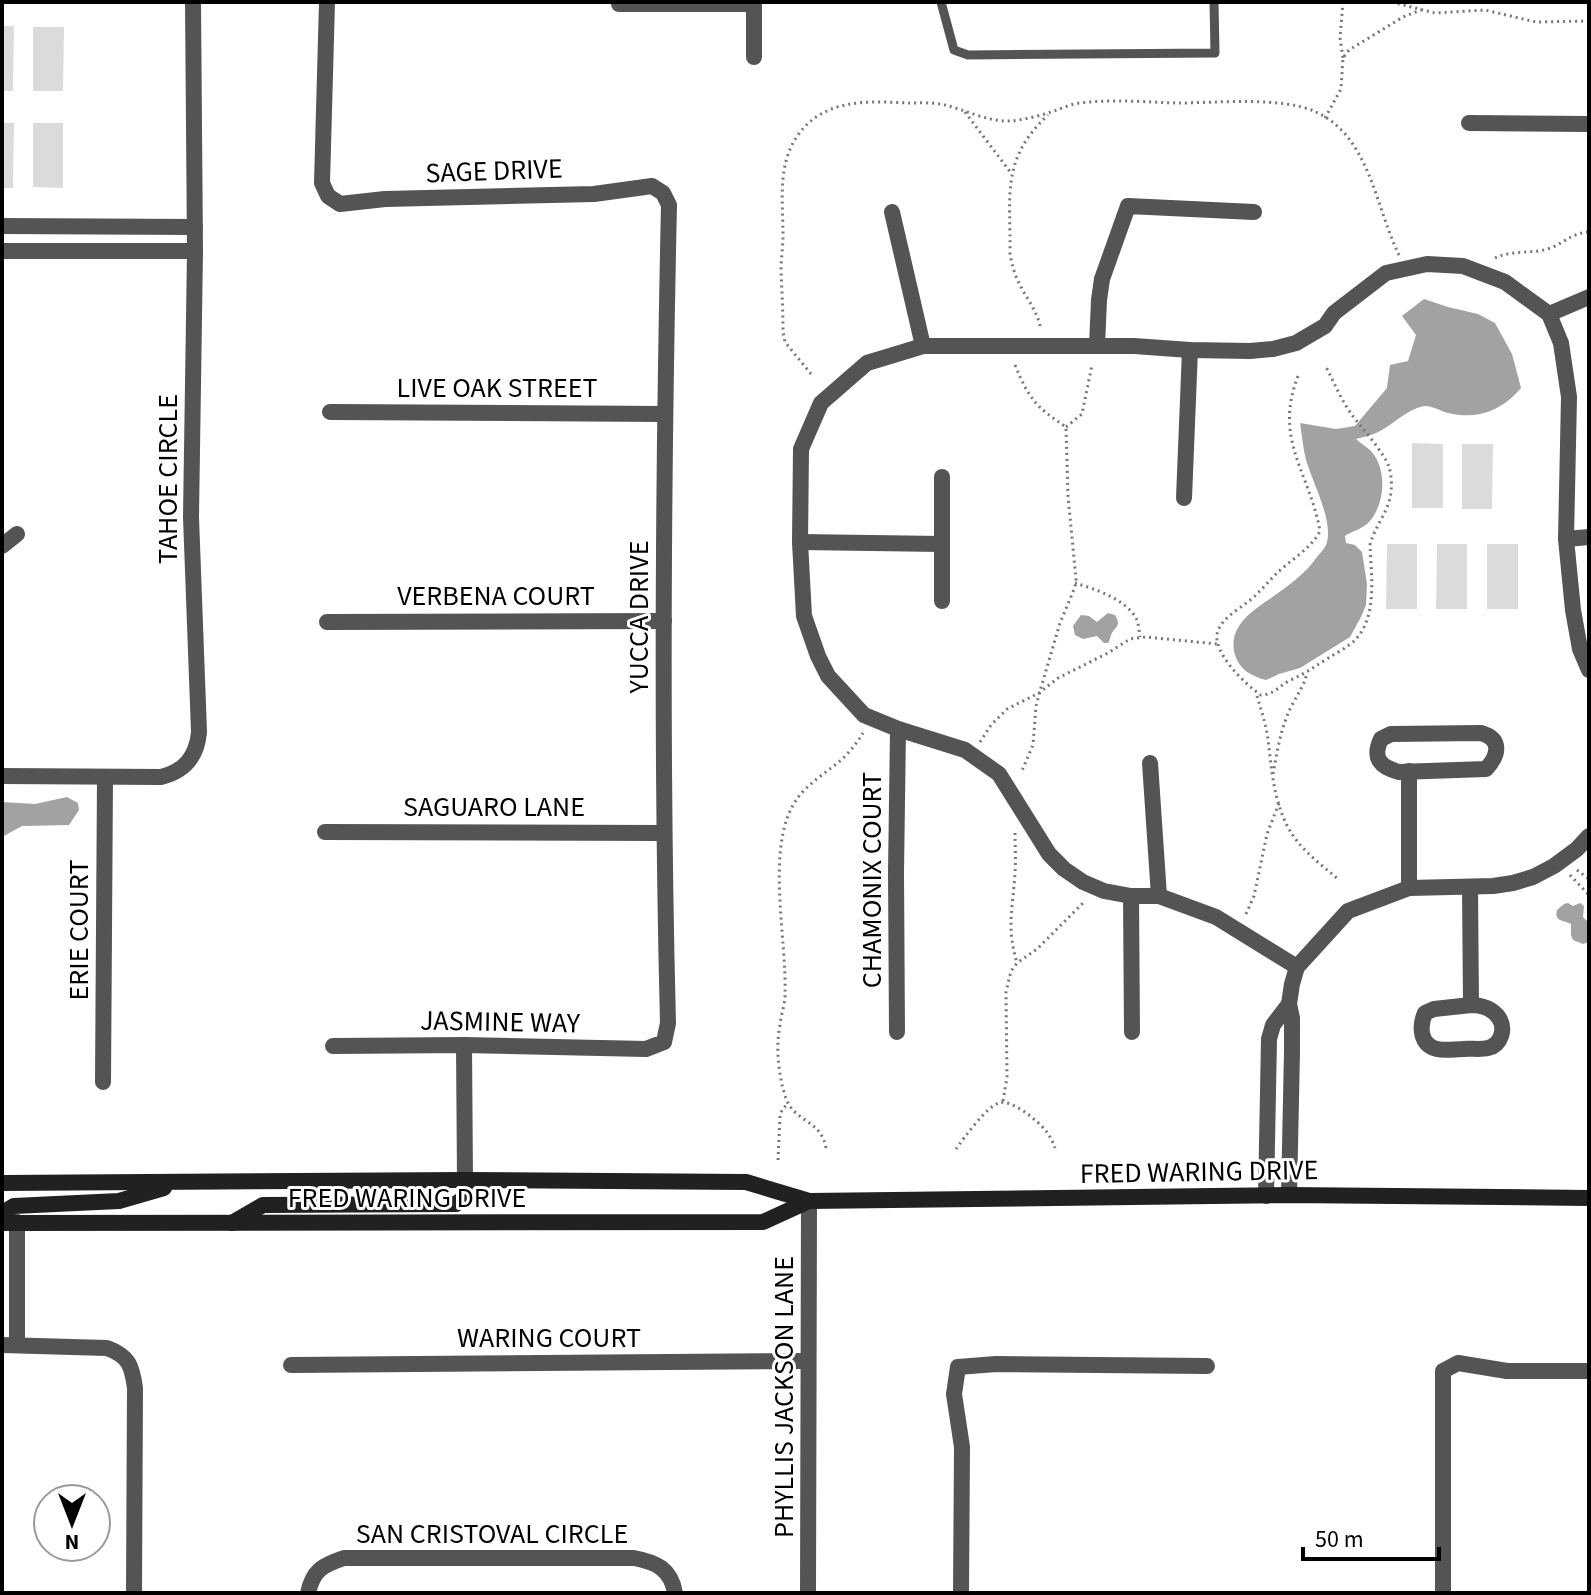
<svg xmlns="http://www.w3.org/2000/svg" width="1591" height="1595" viewBox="0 0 1591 1595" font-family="'Source Sans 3',sans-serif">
<rect width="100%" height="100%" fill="#fff"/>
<g fill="#dbdbdb">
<polygon points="2,26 14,26 13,91 2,91"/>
<polygon points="33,27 64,27 63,91 33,91"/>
<polygon points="2,123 14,123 13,188 2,188"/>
<polygon points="33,123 63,123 63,188 33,187"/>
<polygon points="1412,443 1443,444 1443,508 1412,508"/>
<polygon points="1462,444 1493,444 1492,509 1462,509"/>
<polygon points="1387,544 1417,544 1417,609 1386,609"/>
<polygon points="1437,544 1467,544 1467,609 1436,609"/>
<rect x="1487" y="544" width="31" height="65"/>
</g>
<g fill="#a2a2a2">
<path d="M1424 299 1448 307 1478 314 1495 323 1512 354 1521 388C1502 411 1477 420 1448 413 1441 411 1430 405 1424 406 1407 409 1394 424 1380 431 1373 435 1363 437 1356 439 1360 443 1367 447 1371 451 1388 470 1385 506 1368 523 1362 529 1352 531 1345 536L1346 543 1355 545 1362 552 1367 584 1366 605 1361 617 1350 637 1300 668 1279 674 1266 680C1251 676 1240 670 1235 655 1227 627 1252 611 1271 598 1288 586 1305 574 1317 557 1320 553 1326 548 1327 542 1333 520 1312 481 1306 460 1303 448 1302 435 1300 423L1336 429 1355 426 1387 388 1390 365 1408 361 1416 335 1402 316Z"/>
<path d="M1108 613 1115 615C1122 627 1115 626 1111 635 1110 637 1110 640 1108 643H1104L1097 636 1083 639 1075 635 1073 626 1081 615 1089 616 1097 622Z"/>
<polygon points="67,797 78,803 79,810 69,825 22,826 2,837 2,802 35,804"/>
<path d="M1568 903 1573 906 1580 903 1584 906 1583 917 1589 923V942L1583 944 1573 940 1571 935V924C1564 920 1554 922 1557 910L1564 904Z"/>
</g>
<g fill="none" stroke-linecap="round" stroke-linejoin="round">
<g stroke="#767676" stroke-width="3" stroke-dasharray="2 4" stroke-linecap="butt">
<polyline points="1343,2 1340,38 1343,58"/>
<polyline points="1392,2 1435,13 1485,10 1536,22 1589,21"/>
<polyline points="965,112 1011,173"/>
<polyline points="1325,118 1341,89 1343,58 1349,50 1403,17 1421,10"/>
<path d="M1495 258C1513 249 1535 255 1553 247 1566 241 1573 233 1589 232"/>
<path d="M1040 326C1037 311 1027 299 1020 285 1015 276 1012 265 1010 254 1011 196 1000 160 1048 115"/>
<path d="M1015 365C1029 399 1036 407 1066 427L1068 496 1076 579 1075 587 1060 623 1040 691 1036 706 1033 745 1021 773"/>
<path d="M811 374 785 342 783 332C783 312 782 292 781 272 781 259 783 247 783 235 783 202 777 164 798 135 824 98 869 101 909 103 921 103 934 102 945 105 966 110 988 122 1010 121 1023 120 1039 116 1051 112 1061 109 1070 104 1080 103 1113 99 1145 102 1177 103 1216 103 1281 96 1316 112 1370 137 1375 206 1399 255"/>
<path d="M1298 376C1273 440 1310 473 1320 531 1312 548 1289 561 1276 574 1267 583 1259 593 1249 601 1238 610 1223 617 1218 631 1210 651 1246 685 1261 695 1275 695 1280 684 1293 679 1306 673 1317 665 1330 657 1338 652 1348 647 1355 640 1378 616 1371 575 1370 545 1374 528 1386 515 1390 498 1392 489 1392 476 1389 467 1385 454 1362 428 1352 415 1341 400 1334 382 1325 365"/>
<polyline points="1066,427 1082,414 1092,365"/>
<path d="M1075 583C1095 589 1125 599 1136 618 1139 624 1139 631 1140 637"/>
<path d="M1257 696C1261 710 1266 724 1268 739 1272 772 1274 812 1297 841 1308 855 1324 867 1338 879"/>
<polyline points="980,742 991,725 1007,709 1039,693 1058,678 1108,653 1130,639 1146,637 1217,644"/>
<path d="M1273 774C1277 752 1281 727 1291 707 1297 695 1304 686 1307 673"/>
<path d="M1015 833C1015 846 1016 860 1015 873 1013 909 1006 926 1017 963"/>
<polyline points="1577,870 1589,879"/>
<polyline points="1570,875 1589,895"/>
<polyline points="1246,914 1254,896 1267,834 1279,803"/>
<polyline points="1003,1101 1007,1077 1006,992 1011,971 1017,963 1037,949 1085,901"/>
<path d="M826 1148C822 1122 798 1122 788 1103 785 1098 784 1091 782 1085 778 1065 776 1045 780 1025 781 1014 785 1005 785 995 787 942 767 854 792 807 803 786 822 776 840 761 849 753 857 743 863 733"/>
<path d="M956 1149C964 1138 986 1107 999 1103 1011 1098 1039 1122 1046 1131 1050 1136 1053 1142 1055 1148"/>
<polyline points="778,1160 780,1116 782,1110 788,1103"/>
</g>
<polyline stroke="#545454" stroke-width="9" points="941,2 954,50 968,55 1215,53 1214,2"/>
<g stroke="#545454" stroke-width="16">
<path d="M327 2 322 183 328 196 340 204 385 199 594 194 652 186 663 193 669 205C663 478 661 750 668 1023L664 1042 646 1049 464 1045 333 1046"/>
<polyline points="619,4 754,4"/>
<polyline points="754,57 754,2"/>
<polyline points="1469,123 1589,124"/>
<polyline points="892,212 923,346"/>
<polyline points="2,226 195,227"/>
<polyline points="2,251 195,251"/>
<polyline points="1549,314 1589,297"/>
<polyline points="1097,346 1099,300 1102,279 1128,206 1254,212"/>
<polyline points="330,412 664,414"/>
<polyline points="942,477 942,601"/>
<polyline points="1184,498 1190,350"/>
<polyline points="1566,539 1589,537"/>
<polyline points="800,542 942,544"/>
<polyline points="2,546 17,534"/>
<polyline points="327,622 664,621"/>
<path d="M1481 733C1502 739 1499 755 1486 769L1399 772C1380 767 1372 758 1381 739L1391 734Z"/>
<polyline points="1150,763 1159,896"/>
<polyline points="1409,771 1409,888"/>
<path d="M2 776 161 777C185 771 197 756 199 732L191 517 195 251 193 2"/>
<polyline points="325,832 663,833"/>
<polyline points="1470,887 1471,1005"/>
<polyline points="1131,896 1132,1032"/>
<polyline points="1297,967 1216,917 1159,896 1131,896 1104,891 1083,882 1064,869 1049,854 999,774 965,750 898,729 864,715 828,676 818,656 804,616 800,542 801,449 821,403 867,363 923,346 1134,346 1190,350 1250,351 1273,349 1296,343 1325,326 1334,313 1386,273 1427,264 1463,266 1505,282 1549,314 1561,343 1569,397 1566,539 1573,610 1580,649 1589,670"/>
<path d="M1471 1005C1482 1005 1493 1009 1499 1018 1506 1029 1501 1045 1488 1048 1480 1050 1470 1048 1463 1049 1455 1049 1445 1051 1437 1049 1420 1045 1419 1027 1425 1013L1434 1009Z"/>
<polyline points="897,1032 896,873 898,729"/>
<polyline points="464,1045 465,1180"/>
<polyline points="103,1082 105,778"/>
<polyline points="1289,1195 1292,1051 1292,1018 1289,1004 1292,984 1297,967 1348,911 1409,888 1493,886 1513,883 1533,877 1554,866 1577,849 1589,836"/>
<polyline points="1266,1196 1269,1039 1273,1025 1289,1004"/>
<path d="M2 1345 107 1348C129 1356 132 1366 135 1388L134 1593"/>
<polyline points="17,1345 17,1222"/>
<polyline points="291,1365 808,1361"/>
<path d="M308 1593C313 1570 323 1565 344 1558H634C656 1562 671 1569 675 1593"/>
<polyline points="808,1593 809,1201"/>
<polyline points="961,1593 962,1447 954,1394 958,1367 996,1364 1207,1366"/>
<polyline points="1443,1593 1443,1371 1458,1363 1507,1371 1589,1371"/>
</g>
<g stroke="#212121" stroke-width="16">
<polyline points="2,1183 465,1180 746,1182 809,1201 1289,1195 1589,1198"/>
<polyline points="2,1213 14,1206 119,1201 164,1188"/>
<polyline points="2,1223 763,1222 809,1201"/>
<polyline points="232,1223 263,1205 456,1204 464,1198 465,1180"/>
</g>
</g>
<g text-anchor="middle" stroke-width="6" stroke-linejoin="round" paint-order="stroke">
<g font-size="28" fill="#000" stroke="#fff">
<text transform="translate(494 170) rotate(-2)" y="10">SAGE DRIVE</text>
<text x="497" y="397">LIVE OAK STREET</text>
<text transform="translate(167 479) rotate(-90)" y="10">TAHOE CIRCLE</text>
<text x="496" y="605">VERBENA COURT</text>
<text transform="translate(638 617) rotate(-90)" y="10">YUCCA DRIVE</text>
<text x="494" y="816">SAGUARO LANE</text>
<text transform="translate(871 880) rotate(-90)" y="10">CHAMONIX COURT</text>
<text transform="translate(78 930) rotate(-90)" y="10">ERIE COURT</text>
<text transform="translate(500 1021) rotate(1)" y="10">JASMINE WAY</text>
<text transform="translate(1199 1171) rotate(-1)" y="10">FRED WARING DRIVE</text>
<text x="407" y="1207">FRED WARING DRIVE</text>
<text x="549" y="1347">WARING COURT</text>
<text transform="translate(783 1397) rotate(-90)" y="10">PHYLLIS JACKSON LANE</text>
<text x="492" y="1543">SAN CRISTOVAL CIRCLE</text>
</g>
</g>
<rect width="1591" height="1595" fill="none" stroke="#000000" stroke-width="8"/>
<g transform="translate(72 1523) rotate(180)"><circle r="38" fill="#ffffff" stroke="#999999" stroke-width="2"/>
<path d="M0-6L14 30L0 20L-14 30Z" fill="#000000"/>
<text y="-12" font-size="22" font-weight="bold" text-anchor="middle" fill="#000000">N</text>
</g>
<path d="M1303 1547v12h136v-12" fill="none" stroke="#000000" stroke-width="4"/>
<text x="1315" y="1547" font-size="24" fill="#000000" stroke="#ffffff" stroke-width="6" paint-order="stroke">50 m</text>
</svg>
